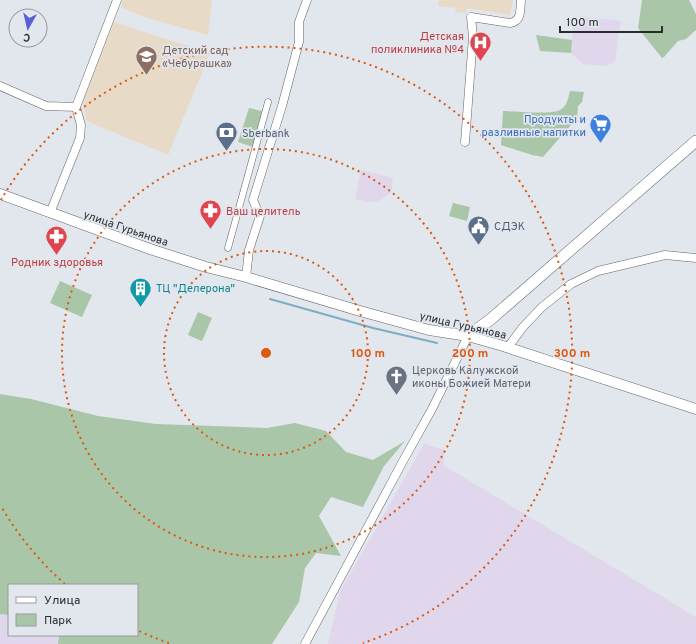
<svg xmlns="http://www.w3.org/2000/svg" width="696" height="644" viewBox="0 0 696 644" font-family="Overpass,sans-serif">
<rect width="100%" height="100%" fill="#e2e6ed"/>
<g fill="#e0d7ec">
<polygon points="581,16 621,21 615,61 607,66 583,64 571,53 573,24"/>
<polygon points="361,170 390,177 393,179 391,193 378,201 368,202 355,199"/>
<polygon points="424,444 445,450 443,465 696,617 696,644 328,644 340,592"/>
<polygon points="0,614 9,615 9,635 58,635 59,636 58,644 0,644"/>
</g>
<g fill="#e7dac6">
<polygon points="123,0 212,0 208,35 144,17 121,7"/>
<polygon points="439,0 513,0 510,15 467,8 466,13 455,12 456,8 438,6"/>
<polygon points="113,22 210,53 168,155 87,121 82,98"/>
</g>
<g fill="#a9c7a8">
<polygon points="642,0 689,0 696,14 696,30 686,39 678,41 664,57 662,58 638,28"/>
<polygon points="536,35 572,40 571,53 540,51"/>
<path d="M570 91 584 92 582 102 578 106 577 118 543 157 532 155 501 145 503 111C516 111 550 115 560 110 567 107 568 98 570 91Z"/>
<polygon points="249,108 262,111 253,147 238,142"/>
<polygon points="453,203 470,207 467,221 449,216"/>
<polygon points="60,281 92,295 82,317 50,303"/>
<polygon points="198,312 212,318 202,341 188,335"/>
<polygon points="0,394 31,399 98,416 156,424 267,428 295,423 326,431 346,452 373,460 405,441 384,466 363,507 331,497 319,516 341,556 316,553 305,568 299,602 272,644 58,644 59,636 58,635 137,635 137,585 9,585 9,615 0,614"/>
</g>
<g fill="none" stroke-linecap="round" stroke-linejoin="round">
<polyline stroke="#7dadc2" stroke-width="2" points="270,299 373,328 437,343"/>
<defs>
<polyline id="pedestrian" points="228,248 268,102"/>
<g id="minor">
<polyline points="0,86 46,106 76,107"/>
<path d="M465 142 473 37 471 17 510 23C522 21 520 10 521 0"/>
<polyline points="50,213 80,138 81,125 76,107 117,0"/>
<polyline points="246,277 249,250 260,216 253,200 282,106 299,42 299,22 307,0"/>
<polyline points="508,347 523,327 542,307 571,284 598,271 665,255 696,258"/>
<polyline points="305,644 403,461 432,409 468,336"/>
</g>
<polyline id="tertiary" points="0,194 150,249 206,267 246,277 360,311 429,330 468,336 503,346 696,409"/>
<polyline id="secondary" points="468,336 491,319 696,141"/>
</defs>
<use href="#pedestrian" stroke="#61646a" stroke-width="7"/>
<use href="#minor" stroke="#61646a" stroke-width="9"/>
<use href="#tertiary" stroke="#61646a" stroke-width="11"/>
<use href="#secondary" stroke="#61646a" stroke-width="12"/>
<use href="#pedestrian" stroke="#fff" stroke-width="6"/>
<use href="#minor" stroke="#fff" stroke-width="8"/>
<use href="#tertiary" stroke="#fff" stroke-width="10"/>
<use href="#secondary" stroke="#fff" stroke-width="11"/>
</g>
<g fill="none" stroke="#de570e" stroke-width="2" stroke-dasharray="2 4">
<circle cx="266" cy="353" r="102"/>
<circle cx="266" cy="353" r="204"/>
<path d="M169 643A306 306 0 0 1 139 631M65 584A306 306 0 0 1 1 506M1 200A306 306 0 1 1 363 643"/>
</g>
<defs>
<symbol id="hospital-pin" viewBox="-11 -11 22 30"><path d="M0 17L-7.5 6A9.5 9.5 0 1 1 7.5 6Z" fill="#e0444e" stroke="#e2e6ed"/><path d="M-5-5h3v3.5h4V-5h3V5h-3V1.5h-4V5h-3Z" fill="#fff"/></symbol>
<symbol id="school-pin" viewBox="-11 -11 22 30"><path d="M0 17L-7.5 6A9.5 9.5 0 1 1 7.5 6Z" fill="#8d6e63" stroke="#e2e6ed"/><path d="M0-5L7-2L0 1L-7-2ZM-4 1L0 2.5L4 1V4Q0 6-4 4Z" fill="#fff"/></symbol>
<symbol id="supermarket-pin" viewBox="-11 -11 22 30"><path d="M0 17L-7.5 6A9.5 9.5 0 1 1 7.5 6Z" fill="#3f7fe0" stroke="#e2e6ed"/><path d="M-6-5.5h2.5l.6 2H6L4.5 2H-2.5L-4.4-4H-6ZM-1.5 3.2a1.3 1.3 0 1 0 .1 0ZM3 3.2a1.3 1.3 0 1 0 .1 0Z" fill="#fff"/></symbol>
<symbol id="bank-pin" viewBox="-11 -11 22 30"><path d="M0 17L-7.5 6A9.5 9.5 0 1 1 7.5 6Z" fill="#5c6f8a" stroke="#e2e6ed"/><path d="M-6-4H6V4H-6ZM0-2.3a2.3 2.3 0 1 0 0 4.6a2.3 2.3 0 1 0 0-4.6Z" fill="#fff"/></symbol>
<symbol id="pharmacy-pin" viewBox="-11 -11 22 30"><path d="M0 17L-7.5 6A9.5 9.5 0 1 1 7.5 6Z" fill="#e0444e" stroke="#e2e6ed"/><path d="M-2-6h4v4h4v4h-4v4h-4v-4h-4v-4h4Z" fill="#fff"/></symbol>
<symbol id="civic-pin" viewBox="-11 -11 22 30"><path d="M0 17L-7.5 6A9.5 9.5 0 1 1 7.5 6Z" fill="#5c6f8a" stroke="#e2e6ed"/><path d="M-.6-6.5H3V-4.5H.6V-3L4-1V1h2V6H-6V1h2V-1L-.6-3ZM-1.2 2.5V6h2.4V2.5Z" fill="#fff"/></symbol>
<symbol id="building-pin" viewBox="-11 -11 22 30"><path d="M0 17L-7.5 6A9.5 9.5 0 1 1 7.5 6Z" fill="#0f9aa8" stroke="#e2e6ed"/><path d="M-4-6H4V6H1V3H-1V6H-4ZM-2.5-4.3h1.7v1.8h-1.7ZM.8-4.3h1.7v1.8H.8ZM-2.5-1h1.7V.8h-1.7ZM.8-1h1.7V.8H.8Z" fill="#fff"/></symbol>
<symbol id="church-pin" viewBox="-11 -11 22 30"><path d="M0 17L-7.5 6A9.5 9.5 0 1 1 7.5 6Z" fill="#6b7280" stroke="#e2e6ed"/><path d="M-1.2-6h2.4v3.5h3.3v2.4h-3.3V6h-2.4V-.1h-3.3v-2.4h3.3Z" fill="#fff"/></symbol>
</defs>
<g fill-rule="evenodd">
<use href="#hospital-pin" x="468" y="30" width="25" height="34"/>
<use href="#school-pin" x="134" y="44" width="25" height="34"/>
<use href="#supermarket-pin" x="588" y="112" width="25" height="34"/>
<use href="#bank-pin" x="214" y="120" width="25" height="34"/>
<use href="#pharmacy-pin" x="198" y="198" width="25" height="34"/>
<use href="#civic-pin" x="466" y="214" width="25" height="34"/>
<use href="#pharmacy-pin" x="44" y="224" width="25" height="34"/>
<use href="#building-pin" x="128" y="276" width="25" height="34"/>
<use href="#church-pin" x="384" y="364" width="25" height="34"/>
</g>
<g text-anchor="middle" stroke-width="3.5" stroke-linejoin="round" paint-order="stroke">
<g font-size="11" fill="#be3a42" stroke="#e2e6ed" text-anchor="end">
<text x="464" y="40">Детская<tspan x="464" dy="13">поликлиника №4</tspan></text>
<text x="226" y="215" text-anchor="start">Ваш целитель</text>
<text x="57" y="266" text-anchor="middle">Родник здоровья</text>
</g>
<g font-size="11" fill="#785e54" stroke="#e2e6ed" text-anchor="start">
<text x="162" y="54">Детский сад<tspan x="162" dy="13">«Чебурашка»</tspan></text>
</g>
<g font-size="11" fill="#366cbe" stroke="#e2e6ed" text-anchor="end">
<text x="586" y="123">Продукты и<tspan x="586" dy="13">разливные напитки</tspan></text>
</g>
<g font-size="11" fill="#4e5e75" stroke="#e2e6ed" text-anchor="start">
<text x="242" y="137">Sberbank</text>
<text x="494" y="230">СДЭК</text>
</g>
<g font-size="11" fill="#292b2d" stroke="#e2e6ed">
<text transform="translate(126 228) rotate(19)" y="4">улица Гурьянова</text>
<text transform="translate(463 325) rotate(13)" y="4">улица Гурьянова</text>
</g>
<g font-size="11" fill="#0d838f" stroke="#e2e6ed" text-anchor="start">
<text x="156" y="292">ТЦ "Делерона"</text>
</g>
<g font-size="11" fill="#5b616d" stroke="#e2e6ed" text-anchor="start">
<text x="412" y="374">Церковь Калужской<tspan x="412" dy="13">иконы Божией Матери</tspan></text>
</g>
</g>
<circle cx="266" cy="353" r="6" fill="#de570e" stroke="#e2e6ed" stroke-width="2"/>
<g font-size="12" text-anchor="middle" font-weight="bold" fill="#de570e" stroke="#e2e6ed" stroke-width="3.5" stroke-linejoin="round" paint-order="stroke">
<text x="368" y="357">100 m</text>
<text x="470" y="357">200 m</text>
<text x="572" y="357">300 m</text>
</g>
<rect x="8" y="584" width="130" height="52" fill="#e2e6ed" stroke="#989ba0"/>
<rect x="16" y="597" width="20" height="6" fill="#ffffff" stroke="#989ba0"/>
<text x="44" y="604" font-size="12" fill="#292b2d">Улица</text>
<rect x="16" y="614" width="20" height="12" fill="#a9c7a8" stroke="#989ba0"/>
<text x="44" y="624" font-size="12" fill="#292b2d">Парк</text>
<g transform="translate(28 28) rotate(188)"><circle r="19" fill="#e2e6ed" stroke="#989ba0"/>
<path d="M0-3L7 15L0 10L-7 15Z" fill="#5960d7"/>
<text y="-6" font-size="11" font-weight="bold" text-anchor="middle" fill="#292b2d">С</text>
</g>
<path d="M560 26v6h102v-6" fill="none" stroke="#292b2d" stroke-width="2"/>
<text x="566" y="26" font-size="12" fill="#292b2d" stroke="#e2e6ed" stroke-width="3" paint-order="stroke">100 m</text>
</svg>
